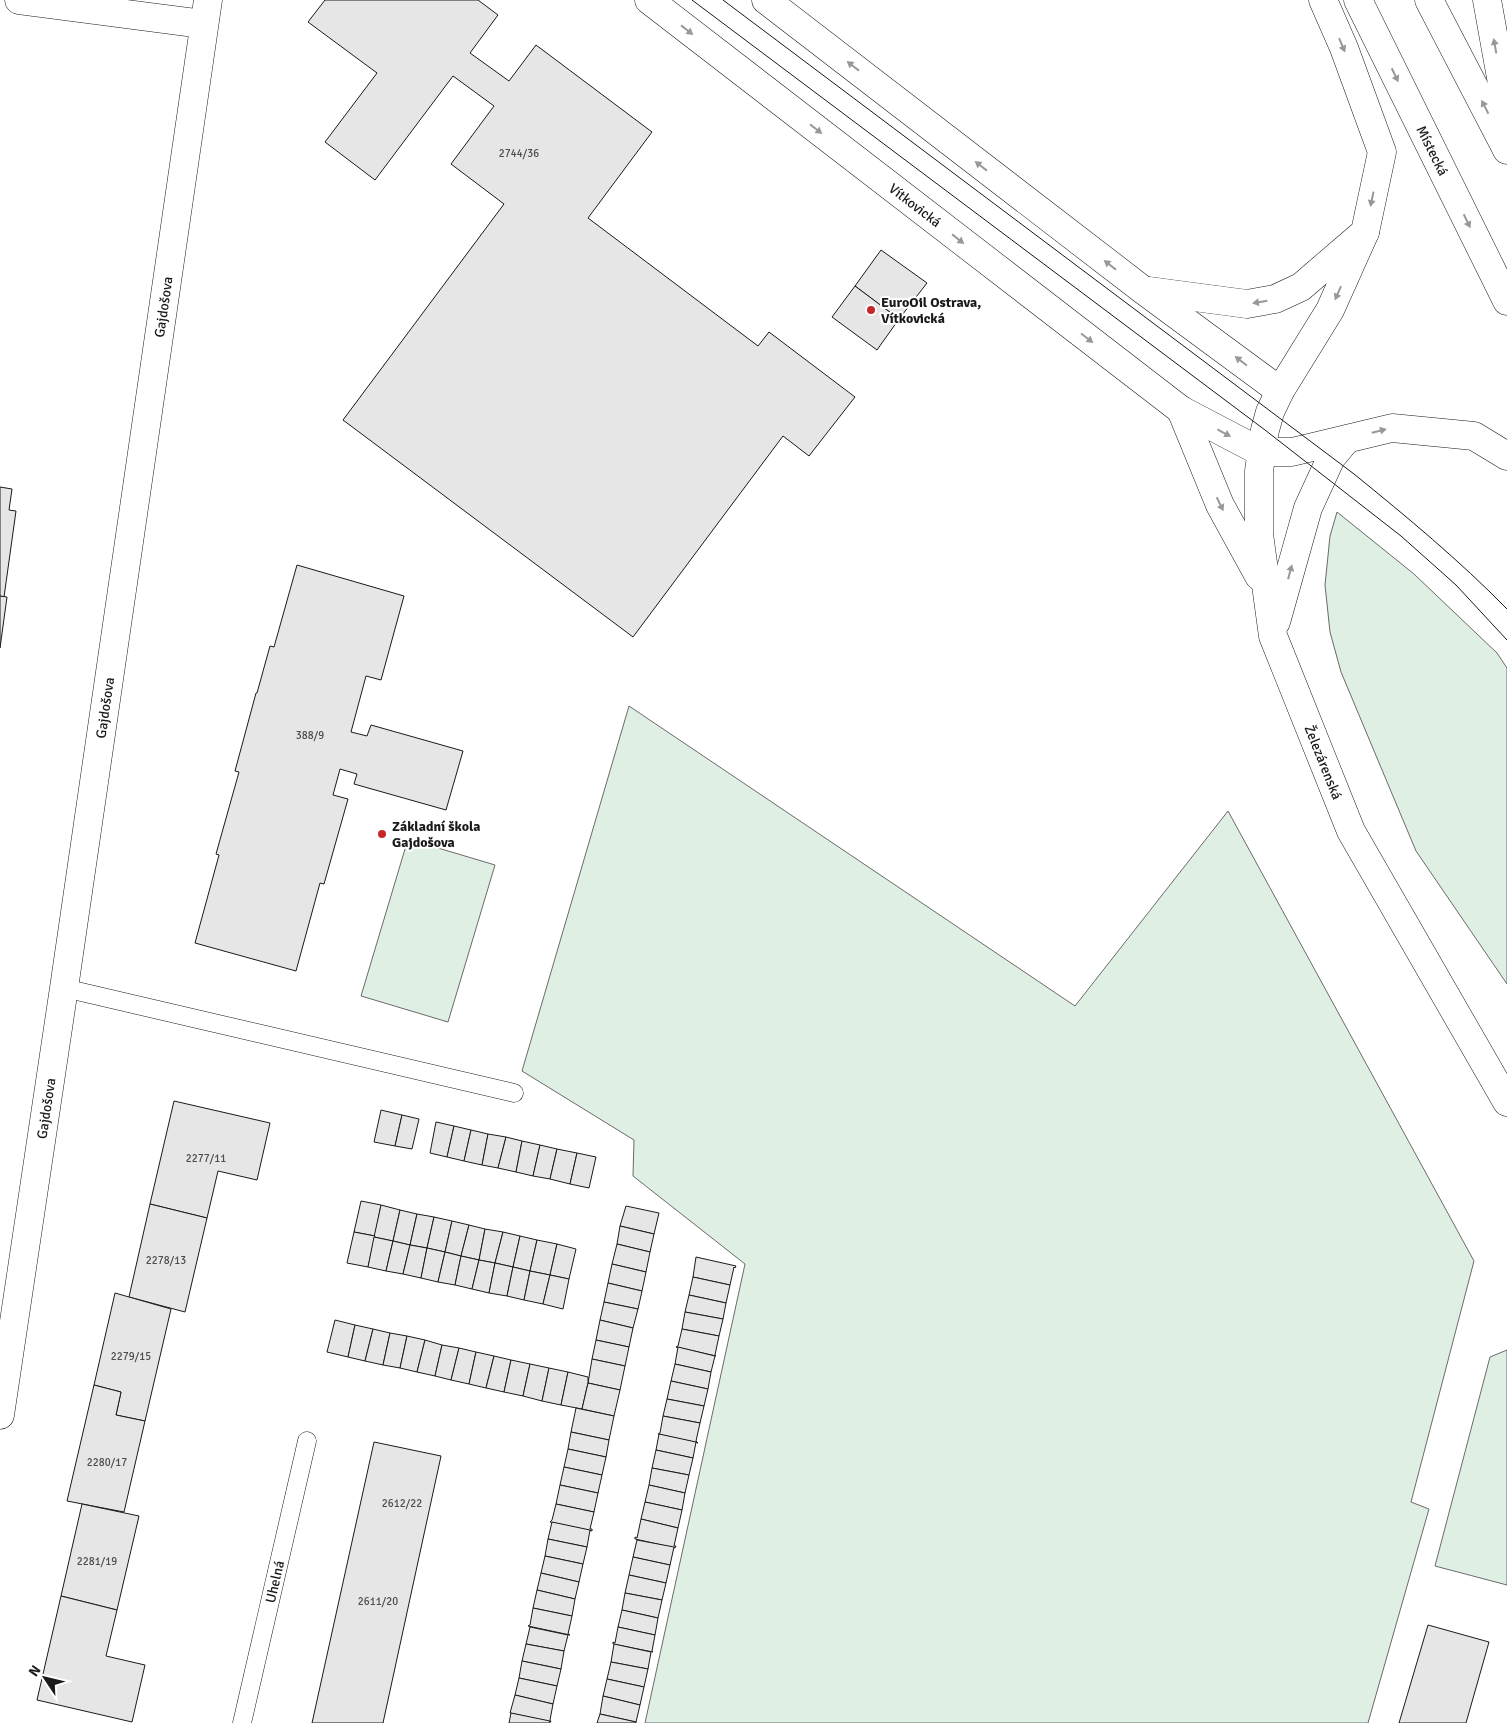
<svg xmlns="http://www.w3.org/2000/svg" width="1507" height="1723" viewBox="0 0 1507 1723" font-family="Signika,sans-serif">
<rect width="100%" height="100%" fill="#fff"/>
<g fill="#e0efe3" stroke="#6a6a6a">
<polygon points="1337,512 1414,574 1497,653 1507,668 1507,984 1416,851 1341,672 1330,632 1325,585 1330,536"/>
<polygon points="629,706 1075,1006 1228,811 1474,1261 1411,1502 1429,1509 1368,1723 645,1723 745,1264 633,1176 634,1140 522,1071"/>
<polygon points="408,839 495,865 448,1022 361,996"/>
<polygon points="1507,1350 1507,1585 1435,1566 1490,1357"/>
</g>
<g fill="#e6e6e6" stroke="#1a1a1a">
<polygon points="325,0 478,0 498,15 470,53 509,81 536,45 652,132 588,218 758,346 769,332 855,397 809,456 783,436 633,637 343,420 504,204 451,164 494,106 453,76 375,180 325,142 377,73 308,22"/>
<polygon points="881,250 927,283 899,319 855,286"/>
<polygon points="855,286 899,319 877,350 832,317"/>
<polygon points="0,487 12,489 9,510 16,511 4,597 0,596"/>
<polygon points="297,565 404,596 381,680 366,676 351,732 367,736 371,725 463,751 446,810 354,784 357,774 340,769 333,795 348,799 324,884 320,883 296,971 195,943 219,855 216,854 239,772 235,771 256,693 257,693 270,646 274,647"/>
<polygon points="0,596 7,597 0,648"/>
<polygon points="174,1101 270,1123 257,1180 218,1171 207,1218 150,1204"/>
<polygon points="381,1110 402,1115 395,1146 374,1142"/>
<polygon points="402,1115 419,1119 412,1149 395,1146"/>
<polygon points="436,1122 454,1126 447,1157 430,1153"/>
<polygon points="454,1126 471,1130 464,1161 447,1157"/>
<polygon points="471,1130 488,1134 482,1165 464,1161"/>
<polygon points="488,1134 506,1137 498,1168 482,1165"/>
<polygon points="506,1137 522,1141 516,1172 498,1168"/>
<polygon points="522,1141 540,1145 533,1176 516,1172"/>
<polygon points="540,1145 557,1149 550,1179 533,1176"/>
<polygon points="557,1149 577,1153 570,1184 550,1179"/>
<polygon points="577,1153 596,1157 589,1188 570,1184"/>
<polygon points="361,1201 381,1205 375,1236 354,1232"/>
<polygon points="150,1204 207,1218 185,1312 129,1297"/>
<polygon points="381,1205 400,1210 393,1241 374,1237"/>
<polygon points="626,1206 659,1213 654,1234 620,1226"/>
<polygon points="400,1210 417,1214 410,1245 393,1241"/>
<polygon points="417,1214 434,1217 427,1248 410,1245"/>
<polygon points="434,1217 452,1221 445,1252 427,1248"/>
<polygon points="452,1221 469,1225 461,1256 445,1252"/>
<polygon points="469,1225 485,1229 479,1260 461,1256"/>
<polygon points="620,1226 654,1234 650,1252 617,1244"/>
<polygon points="485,1229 503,1232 495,1263 479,1260"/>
<polygon points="354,1232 375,1236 368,1267 347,1263"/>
<polygon points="503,1232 520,1236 513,1267 495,1263"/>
<polygon points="520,1236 537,1240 530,1271 513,1267"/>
<polygon points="374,1237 393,1241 386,1271 368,1267"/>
<polygon points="537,1240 557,1244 550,1275 530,1271"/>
<polygon points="393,1241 410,1245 403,1274 386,1271"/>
<polygon points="557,1244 576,1249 569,1279 550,1275"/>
<polygon points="617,1244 650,1252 646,1272 612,1264"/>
<polygon points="410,1245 427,1248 421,1278 403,1274"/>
<polygon points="427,1248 445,1252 438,1282 421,1278"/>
<polygon points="445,1252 461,1256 455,1285 438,1282"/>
<polygon points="461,1256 479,1260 472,1289 455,1285"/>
<polygon points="696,1257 736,1266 735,1268 734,1267 730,1285 693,1277"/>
<polygon points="479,1260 495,1263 489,1293 472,1289"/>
<polygon points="495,1263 513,1267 507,1296 489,1293"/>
<polygon points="612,1264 646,1272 642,1291 608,1283"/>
<polygon points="513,1267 530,1271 524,1300 507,1296"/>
<polygon points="530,1271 550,1275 543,1304 524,1300"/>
<polygon points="550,1275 569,1279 563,1309 543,1304"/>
<polygon points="693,1277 730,1285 726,1303 689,1295"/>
<polygon points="608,1283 642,1291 638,1309 604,1302"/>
<polygon points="115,1293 171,1309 145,1421 116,1415 121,1392 94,1385"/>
<polygon points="689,1295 726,1303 723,1319 685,1312"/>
<polygon points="604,1302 638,1309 633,1328 600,1320"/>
<polygon points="685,1312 723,1319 719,1336 682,1329"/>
<polygon points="335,1320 355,1325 348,1357 327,1352"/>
<polygon points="600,1320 633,1328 629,1347 596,1340"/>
<polygon points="355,1325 373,1329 365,1361 348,1357"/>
<polygon points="373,1329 390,1333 383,1365 365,1361"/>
<polygon points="682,1329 719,1336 715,1355 716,1356 676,1347 678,1346"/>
<polygon points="390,1333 407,1336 400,1368 383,1365"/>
<polygon points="407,1336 425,1340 417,1372 400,1368"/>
<polygon points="425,1340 442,1345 435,1376 417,1372"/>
<polygon points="596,1340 629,1347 625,1366 592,1359"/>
<polygon points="442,1345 459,1348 451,1380 435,1376"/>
<polygon points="678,1347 715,1356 711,1372 675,1364"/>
<polygon points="459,1348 476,1352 469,1384 451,1380"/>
<polygon points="476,1352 494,1356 486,1388 469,1384"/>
<polygon points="494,1356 511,1360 504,1392 486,1388"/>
<polygon points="592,1359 625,1366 620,1390 588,1383"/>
<polygon points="511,1360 530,1364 523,1396 504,1392"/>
<polygon points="530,1364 549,1368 542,1401 523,1396"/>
<polygon points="675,1364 711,1372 708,1389 671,1381"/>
<polygon points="549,1368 568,1372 561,1405 542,1401"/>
<polygon points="568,1372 588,1377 588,1383 582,1409 561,1405"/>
<polygon points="671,1381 708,1389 704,1406 667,1399"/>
<polygon points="588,1383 620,1390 614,1416 582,1409"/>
<polygon points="94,1385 121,1392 116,1415 145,1421 124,1512 67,1501"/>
<polygon points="667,1399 704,1406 700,1423 663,1416"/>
<polygon points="576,1408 614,1416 609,1440 571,1432"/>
<polygon points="663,1416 700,1423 696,1441 698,1443 658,1434 660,1433"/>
<polygon points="571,1432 609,1440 606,1457 568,1449"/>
<polygon points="659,1434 696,1442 693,1458 656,1450"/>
<polygon points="374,1442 441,1456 383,1723 312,1723"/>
<polygon points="568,1449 606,1457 602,1475 564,1467"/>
<polygon points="656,1450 693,1458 689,1475 652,1468"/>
<polygon points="564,1467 602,1475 598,1493 560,1485"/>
<polygon points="652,1468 689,1475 685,1493 649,1485"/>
<polygon points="560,1485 598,1493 594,1512 556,1504"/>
<polygon points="649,1485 685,1493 682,1510 645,1502"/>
<polygon points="645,1502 682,1510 678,1528 641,1519"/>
<polygon points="82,1504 139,1516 117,1610 61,1596"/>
<polygon points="556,1504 594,1512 590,1529 592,1529 592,1531 550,1522 552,1520"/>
<polygon points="641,1519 678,1528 674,1546 676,1546 675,1548 635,1539 635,1537 637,1538"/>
<polygon points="552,1522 590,1530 587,1547 548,1539"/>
<polygon points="548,1539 587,1547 583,1564 545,1556"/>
<polygon points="637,1540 674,1547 670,1565 633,1557"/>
<polygon points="545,1556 583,1564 579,1582 541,1573"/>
<polygon points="633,1557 670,1565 666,1583 629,1575"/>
<polygon points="541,1573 579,1582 575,1599 537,1590"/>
<polygon points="629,1575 666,1583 662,1600 625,1593"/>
<polygon points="537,1590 575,1599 572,1616 533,1608"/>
<polygon points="625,1593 662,1600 658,1618 622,1610"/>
<polygon points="61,1596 117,1610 106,1656 145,1665 132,1722 37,1700"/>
<polygon points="533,1608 572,1616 568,1634 570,1635 528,1626 530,1625"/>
<polygon points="622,1610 658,1618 655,1635 618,1627"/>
<polygon points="1428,1625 1489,1642 1466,1723 1399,1723"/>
<polygon points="530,1627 568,1635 564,1651 526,1644"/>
<polygon points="618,1627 655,1635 652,1651 653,1652 613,1644 613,1642 615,1643"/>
<polygon points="526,1644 564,1651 561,1669 522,1661"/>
<polygon points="614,1644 651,1652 648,1669 611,1662"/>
<polygon points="522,1661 561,1669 557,1686 519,1678"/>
<polygon points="611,1662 648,1669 644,1687 607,1679"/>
<polygon points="519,1678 557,1686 553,1704 515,1695"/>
<polygon points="607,1679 644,1687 640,1705 603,1696"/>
<polygon points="515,1695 553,1704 550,1720 551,1722 510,1713"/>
<polygon points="603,1696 640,1705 636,1722 600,1714"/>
<polygon points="511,1713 550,1721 549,1723 509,1723"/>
<polygon points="600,1714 636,1722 636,1723 597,1723"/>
</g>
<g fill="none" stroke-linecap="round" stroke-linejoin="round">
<defs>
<g id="lane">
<polyline points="64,988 514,1093"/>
<path id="s1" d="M242 1723 307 1441"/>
</g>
<g id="street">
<polyline points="19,0 203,24"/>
<path id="s2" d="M1365 232 1330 310 1280 391 1270 412 1265 430 1259 471V534L1273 636 1351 831 1507 1102"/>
<polyline points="1181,410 1220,505 1259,576"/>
<polyline points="1276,622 1308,508 1331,458 1346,440"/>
<path id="s3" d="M0 1415 64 988 208 0"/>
</g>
<g id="secondary">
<path id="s4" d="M649 0 1181 410 1261 452H1292L1392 428 1474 436 1507 456"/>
<polyline points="766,0 1143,290 1280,391"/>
<polyline points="1149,291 1247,304 1275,299 1301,287 1365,232 1382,152 1344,48 1323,0"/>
</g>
<g id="highway">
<path id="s5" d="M1358 0 1507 301"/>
<polyline points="1429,0 1507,150"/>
<polyline points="1487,0 1507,111"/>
</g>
</defs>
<use href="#lane" stroke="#1a1a1a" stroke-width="19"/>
<use href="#street" stroke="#1a1a1a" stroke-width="29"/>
<use href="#secondary" stroke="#1a1a1a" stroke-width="29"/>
<use href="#highway" stroke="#1a1a1a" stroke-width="29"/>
<use href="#lane" stroke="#fff" stroke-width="18"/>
<use href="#street" stroke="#fff" stroke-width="28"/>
<use href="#secondary" stroke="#fff" stroke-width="28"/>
<use href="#highway" stroke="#fff" stroke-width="28"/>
<g stroke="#1a1a1a" stroke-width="1">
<polyline points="692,0 1265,430 1401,536 1456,585 1507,640"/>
<path d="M723 0 1354 474C1407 517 1459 560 1507 609"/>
</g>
</g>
<defs><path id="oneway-solid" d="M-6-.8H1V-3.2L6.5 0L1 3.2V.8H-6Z" transform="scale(1.25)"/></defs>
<g fill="#989898">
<use href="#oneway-solid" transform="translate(687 30) rotate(38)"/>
<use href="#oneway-solid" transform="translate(1342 45) rotate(67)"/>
<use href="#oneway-solid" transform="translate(1495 46) rotate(-100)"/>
<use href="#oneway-solid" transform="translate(853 66) rotate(-142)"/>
<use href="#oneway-solid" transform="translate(1395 75) rotate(64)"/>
<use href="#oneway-solid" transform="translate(1485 107) rotate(-117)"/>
<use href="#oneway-solid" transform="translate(816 129) rotate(38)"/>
<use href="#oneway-solid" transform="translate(981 166) rotate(-142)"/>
<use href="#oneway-solid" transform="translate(1372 199) rotate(102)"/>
<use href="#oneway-solid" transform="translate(1467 221) rotate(64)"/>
<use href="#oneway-solid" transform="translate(958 239) rotate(38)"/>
<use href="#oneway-solid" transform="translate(1110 265) rotate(-142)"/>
<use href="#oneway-solid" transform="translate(1338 293) rotate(114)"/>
<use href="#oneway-solid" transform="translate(1260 302) rotate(171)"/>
<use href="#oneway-solid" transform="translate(1087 338) rotate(37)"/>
<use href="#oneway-solid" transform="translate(1241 361) rotate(-143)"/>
<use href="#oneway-solid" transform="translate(1379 431) rotate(-14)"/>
<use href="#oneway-solid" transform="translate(1224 433) rotate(28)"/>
<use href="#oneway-solid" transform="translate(1220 504) rotate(64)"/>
<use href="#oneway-solid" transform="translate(1290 572) rotate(-75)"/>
</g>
<g fill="#c62828" stroke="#fff" stroke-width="2">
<circle cx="871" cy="310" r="5"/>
<circle cx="382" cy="834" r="5"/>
</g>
<g text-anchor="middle" stroke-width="4" stroke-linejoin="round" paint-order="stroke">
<g font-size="11" fill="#4d4d4d">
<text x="519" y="157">2744/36</text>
<text x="310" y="739">388/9</text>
<text x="206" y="1162">2277/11</text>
<text x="166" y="1264">2278/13</text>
<text x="131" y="1360">2279/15</text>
<text x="107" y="1466">2280/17</text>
<text x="402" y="1507">2612/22</text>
<text x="97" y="1565">2281/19</text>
<text x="378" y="1605">2611/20</text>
</g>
<g font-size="14" fill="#1a1a1a" stroke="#fff">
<text dy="5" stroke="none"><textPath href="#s5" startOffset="168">Místecká</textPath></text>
<text dy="5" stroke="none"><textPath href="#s4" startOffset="336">Vítkovická</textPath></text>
<text dy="5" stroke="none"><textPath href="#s3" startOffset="1120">Gajdošova</textPath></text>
<text dy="5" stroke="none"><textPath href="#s3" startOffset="715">Gajdošova</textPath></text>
<text dy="5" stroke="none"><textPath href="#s2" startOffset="566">Železárenská</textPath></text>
<text dy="5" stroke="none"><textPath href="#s3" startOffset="310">Gajdošova</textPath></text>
<text dy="5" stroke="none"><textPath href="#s1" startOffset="145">Uhelná</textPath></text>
</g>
<g font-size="14" font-weight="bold" fill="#1a1a1a" stroke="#fff" text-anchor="start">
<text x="881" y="307">EuroOil Ostrava,<tspan x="881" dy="16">Vítkovická</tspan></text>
<text x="392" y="831">Základní škola<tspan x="392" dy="16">Gajdošova</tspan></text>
</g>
</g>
<g transform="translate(45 1678) rotate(305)" stroke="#ffffff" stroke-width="4" paint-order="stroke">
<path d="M0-4L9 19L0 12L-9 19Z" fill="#1a1a1a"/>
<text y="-8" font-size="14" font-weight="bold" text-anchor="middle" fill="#1a1a1a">N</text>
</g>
</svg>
